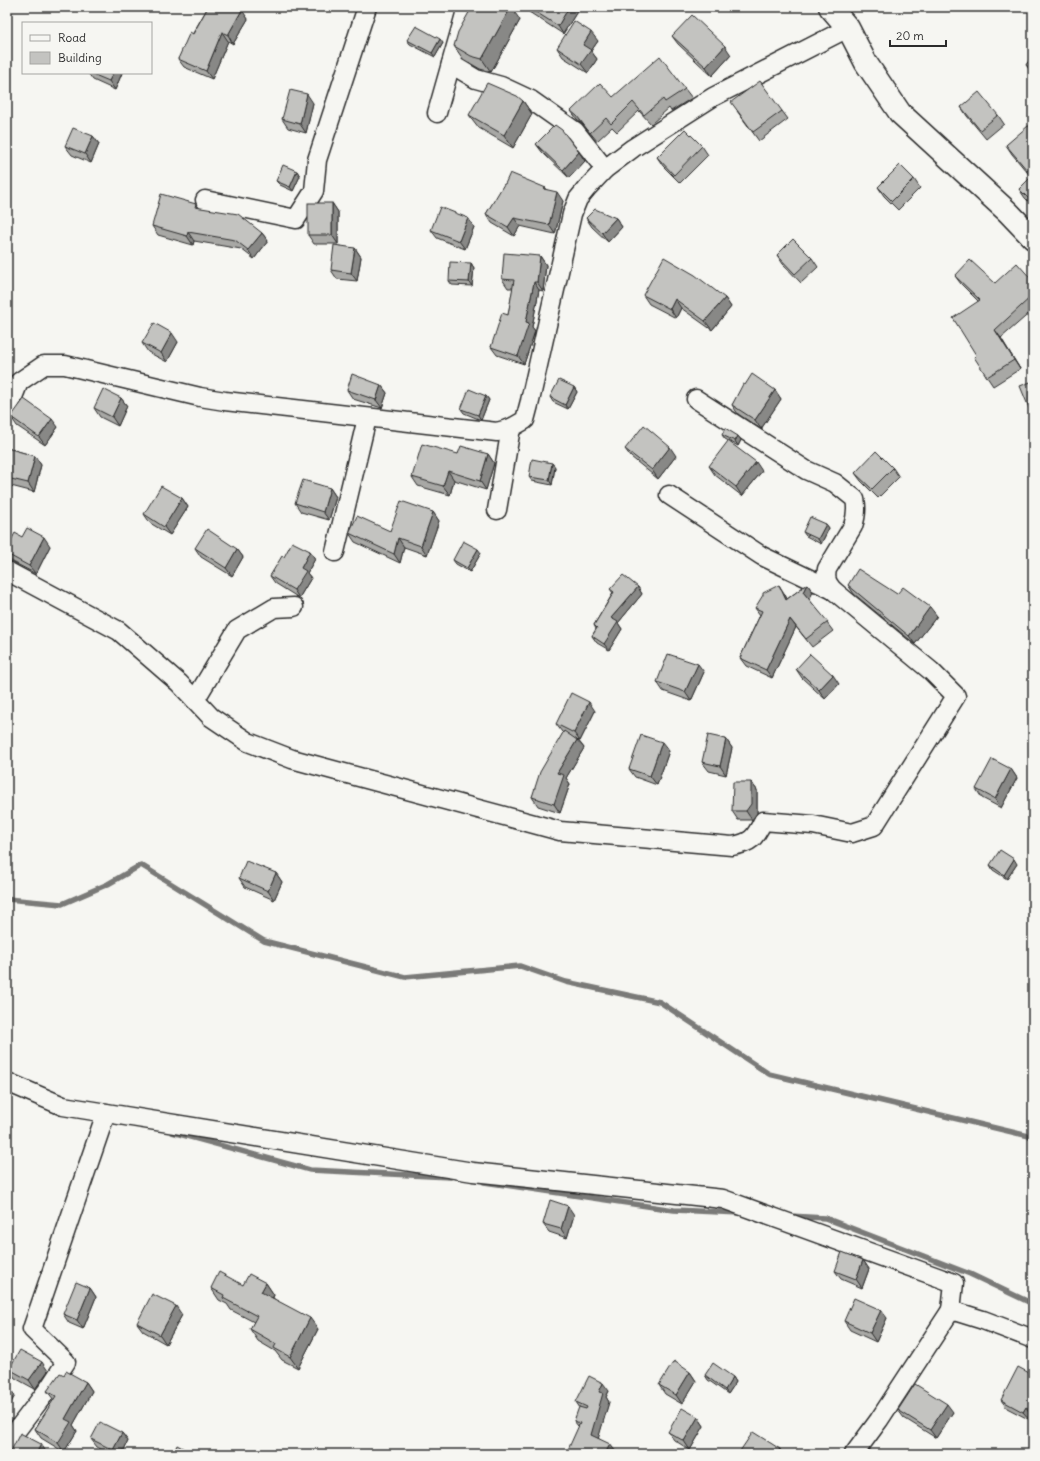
<svg xmlns="http://www.w3.org/2000/svg" width="1040" height="1461" viewBox="0 0 1040 1461" font-family="Delius,sans-serif">
<rect width="100%" height="100%" fill="#f6f6f2"/>
<filter id="ink" filterUnits="userSpaceOnUse"><feTurbulence type="fractalNoise" baseFrequency=".025" numOctaves="2"/><feDisplacementMap in="SourceGraphic" scale="8" xChannelSelector="R" yChannelSelector="G"/><feConvolveMatrix kernelMatrix="1 2 1 2 8 2 1 2 1" color-interpolation-filters="sRGB"/></filter>
<g filter="url(#ink)">
<g fill="none" stroke-linecap="round" stroke-linejoin="round">
<g stroke="#7a7a78" stroke-width="5.5">
<polyline points="7,899 62,904 108,884 141,865 264,941 405,977 520,966 566,982 660,1002 769,1074 1033,1137"/>
<polyline points="172,1132 310,1170 450,1177"/>
<polyline points="484,1182 674,1210 741,1213"/>
<polyline points="790,1216 825,1218 970,1274 1033,1304"/>
</g>
<defs>
<g id="minor">
<polyline points="451,64 476,79 501,86 531,100 575,131 605,169"/>
<polyline points="437,113 467,7"/>
<polyline points="205,200 296,219 314,191 317,160 367,7"/>
<polyline points="7,412 19,382 44,365 65,365 200,397 225,401 497,432 511,428 525,420 530,401 572,214 578,199 587,188 605,169 633,148 713,97 848,28"/>
<polyline points="669,495 762,556 833,590"/>
<polyline points="497,510 511,428"/>
<polyline points="335,552 367,418"/>
<path d="M7 571 119 631 179 683 211 717 248 742 292 759 560 831 732 846C751 843 755 838 763 821L813 825 852 833 874 826 956 696 931 671 833 590C827 583 825 579 827 569L853 526C856 517 857 508 855 499L835 483 806 470 696 399"/>
<polyline points="195,700 237,630 274,608 294,607"/>
<polyline points="7,1082 63,1106 473,1172 723,1199 954,1283 951,1310"/>
<polyline points="7,1443 49,1388 66,1362 32,1329 106,1113"/>
<polyline points="854,1454 879,1420 951,1310 983,1320 1033,1339"/>
</g>
<polyline id="major" points="830,7 848,28 866,63 900,113 1008,212 1033,238"/>
</defs>
<use href="#minor" stroke="#2b2b2b" stroke-width="21"/>
<use href="#major" stroke="#2b2b2b" stroke-width="25"/>
<use href="#minor" stroke="#f6f6f2" stroke-width="18"/>
<use href="#major" stroke="#f6f6f2" stroke-width="22"/>
</g>
<g fill="#a8a8a5" stroke="#2b2b2b">
<polygon points="208,7 242,7 241,10 248,19 233,44 228,41 212,79 184,67 178,59"/>
<polygon points="526,7 576,7 578,10 563,34 529,12"/>
<polygon points="520,20 491,72 480,69 463,59 454,46"/>
<polygon points="672,36 731,55 712,76 678,44"/>
<polygon points="407,40 443,43 435,57 410,44"/>
<polygon points="598,41 591,51 597,59 588,73 563,57 557,48"/>
<polygon points="1033,55 1033,74 1026,65"/>
<polygon points="88,73 122,73 115,90 93,80"/>
<polygon points="685,89 692,98 671,111 669,108 651,124 639,111 617,132 612,127 597,141 583,124 577,119 571,111 613,97"/>
<polygon points="523,101 532,114 513,148 479,128 469,115"/>
<polygon points="313,103 306,133 288,128 282,119"/>
<polygon points="961,107 998,115 1004,124 986,139 967,116"/>
<polygon points="737,111 782,111 788,119 759,141"/>
<polygon points="1033,126 1033,206 1025,198 1019,189 1031,177 1012,154 1006,145"/>
<polygon points="93,136 99,144 91,163 72,155 65,146"/>
<polygon points="536,144 579,152 585,161 569,178 542,152"/>
<polygon points="702,146 708,155 680,183 663,166 657,157"/>
<polygon points="297,171 300,176 293,191 280,185 276,181"/>
<polygon points="914,179 920,188 898,210 884,196 878,187"/>
<polygon points="505,184 546,188 547,190 563,201 555,234 520,226 514,236 492,223 486,214"/>
<polygon points="332,203 338,212 338,244 314,244 308,235"/>
<polygon points="199,208 262,233 268,241 254,259 241,249 194,241 193,245 158,235 152,226"/>
<polygon points="468,218 474,227 465,249 437,238 431,230"/>
<polygon points="586,218 616,218 622,227 608,242 592,227"/>
<polygon points="355,248 361,257 357,281 337,279 331,270"/>
<polygon points="777,255 812,258 818,267 801,283 783,264"/>
<polygon points="540,256 546,265 543,291 539,290 532,327 535,331 524,364 497,355 491,347 508,315 513,288 508,288 502,279"/>
<polygon points="471,263 474,268 472,286 452,285 449,281"/>
<polygon points="955,276 995,283 1033,281 1033,310 1001,338 1020,369 993,386 987,377 976,355 978,301 961,284"/>
<polygon points="643,295 725,298 731,307 712,330 681,308 676,318 649,304"/>
<polygon points="178,342 167,362 148,352 142,343"/>
<polygon points="1033,381 1033,414 1029,408"/>
<polygon points="381,385 387,393 382,408 353,399 347,390"/>
<polygon points="745,385 775,390 781,399 761,429 738,414 732,405"/>
<polygon points="574,387 577,392 568,409 553,402 550,397"/>
<polygon points="486,396 489,400 481,420 464,413 461,409"/>
<polygon points="121,398 127,406 118,426 100,417 94,408"/>
<polygon points="11,417 58,427 45,445 17,426"/>
<polygon points="722,435 738,436 741,440 738,446 725,439"/>
<polygon points="7,448 35,456 41,465 34,492 7,485"/>
<polygon points="625,449 676,456 658,479 631,457"/>
<polygon points="458,454 488,454 494,463 486,490 454,480 450,495 418,486 412,477"/>
<polygon points="552,463 555,467 552,485 532,481 529,477"/>
<polygon points="709,466 762,471 742,496 715,475"/>
<polygon points="893,468 899,477 878,498 861,481 855,473"/>
<polygon points="330,488 336,497 329,520 301,512 295,503"/>
<polygon points="182,498 188,507 170,535 150,523 144,514"/>
<polygon points="433,512 439,521 427,555 404,547 400,563 355,542 349,533 390,531"/>
<polygon points="826,524 829,528 821,544 806,536 803,532"/>
<polygon points="22,537 50,546 36,574 11,561 7,556 7,548"/>
<polygon points="195,548 237,549 243,557 232,576 201,557"/>
<polygon points="310,551 315,559 307,573 311,578 299,598 275,583 270,576 284,557"/>
<polygon points="481,553 470,572 456,564 453,560"/>
<polygon points="807,584 813,592 809,599 833,631 812,647 796,627 772,678 746,666 740,658 760,615 755,608 784,593 787,599"/>
<polygon points="848,585 897,594 937,616 915,644 854,594"/>
<polygon points="638,587 642,594 618,623 622,629 609,650 597,643 592,636 596,629 594,625 613,593 610,589"/>
<polygon points="796,669 839,684 825,699 802,678"/>
<polygon points="704,672 691,701 663,691 657,682"/>
<polygon points="595,711 580,741 578,740 584,748 566,778 570,784 560,813 538,806 532,797 563,733 562,732 556,724"/>
<polygon points="726,739 732,748 726,775 709,771 702,762"/>
<polygon points="669,751 657,785 635,777 629,769"/>
<polygon points="1011,769 1017,778 1001,808 982,798 976,789"/>
<polygon points="751,782 757,790 757,813 752,820 738,820 732,811"/>
<polygon points="1017,864 1007,879 993,870 990,865"/>
<polygon points="276,873 282,882 274,900 245,887 239,878"/>
<polygon points="574,1215 567,1238 549,1232 543,1224"/>
<polygon points="863,1260 869,1269 862,1288 841,1279 835,1271"/>
<polygon points="266,1283 274,1295 273,1298 318,1329 298,1368 282,1360 275,1351 258,1341 250,1329 254,1322 231,1310 227,1304 219,1300 211,1288"/>
<polygon points="90,1288 96,1297 83,1329 69,1323 63,1314"/>
<polygon points="182,1315 166,1344 143,1331 137,1323"/>
<polygon points="887,1318 876,1342 850,1330 844,1321"/>
<polygon points="9,1369 48,1371 35,1389 15,1378"/>
<polygon points="690,1372 696,1381 682,1404 665,1394 659,1385"/>
<polygon points="64,1375 86,1382 92,1391 73,1425 77,1431 64,1452 41,1438 35,1429 54,1400 47,1391"/>
<polygon points="705,1375 733,1377 736,1382 728,1394 708,1380"/>
<polygon points="1033,1375 1033,1416 1032,1416 1030,1420 1007,1408 1001,1400"/>
<polygon points="609,1391 606,1397 609,1402 598,1438 616,1452 578,1426 574,1421 580,1408 576,1402"/>
<polygon points="898,1410 953,1412 936,1438 904,1418"/>
<polygon points="698,1417 704,1426 690,1450 674,1440 668,1432"/>
<polygon points="122,1433 128,1441 122,1454 110,1454 97,1447 91,1439"/>
</g>
<g fill="#888886" stroke="#2b2b2b">
<polygon points="234,7 242,7 238,13"/>
<polygon points="511,7 520,20 491,72 482,59"/>
<polygon points="569,7 576,7 578,10 563,34 558,26"/>
<polygon points="242,10 248,19 233,44 228,35"/>
<polygon points="222,32 228,41 212,79 206,71"/>
<polygon points="591,32 598,41 591,51 597,59 588,73 581,64 583,45"/>
<polygon points="440,39 443,43 435,57 432,53"/>
<polygon points="725,46 731,55 712,76 706,67"/>
<polygon points="113,73 122,73 115,90 109,81"/>
<polygon points="307,94 313,103 306,133 300,124"/>
<polygon points="523,101 532,114 513,148 504,135"/>
<polygon points="93,136 99,144 91,163 85,154"/>
<polygon points="579,152 585,161 569,178 563,170"/>
<polygon points="297,171 300,176 293,191 290,187"/>
<polygon points="557,192 563,201 555,234 549,225"/>
<polygon points="332,203 338,212 338,244 332,235"/>
<polygon points="468,218 474,227 465,249 459,241"/>
<polygon points="514,218 520,226 514,236 508,227"/>
<polygon points="616,218 622,227 608,242 602,233"/>
<polygon points="188,232 194,241 193,245 187,236"/>
<polygon points="262,233 268,241 254,259 248,250"/>
<polygon points="355,248 361,257 357,281 351,273"/>
<polygon points="540,256 546,265 543,291 537,282"/>
<polygon points="471,263 474,268 472,286 469,282"/>
<polygon points="534,282 539,290 532,327 535,331 524,364 518,356 526,322"/>
<polygon points="725,298 731,307 712,330 705,321"/>
<polygon points="675,299 681,308 676,318 670,309"/>
<polygon points="995,330 1001,338 1020,369 1014,360"/>
<polygon points="172,333 178,342 167,362 161,353"/>
<polygon points="381,385 387,393 382,408 376,400"/>
<polygon points="574,387 577,392 568,409 565,405"/>
<polygon points="775,390 781,399 761,429 755,420"/>
<polygon points="486,396 489,400 481,420 478,415"/>
<polygon points="121,398 127,406 118,426 112,417"/>
<polygon points="52,419 58,427 45,445 39,437"/>
<polygon points="738,436 741,440 738,446 735,441"/>
<polygon points="670,447 676,456 658,479 652,470"/>
<polygon points="488,454 494,463 486,490 480,481"/>
<polygon points="35,456 41,465 34,492 28,483"/>
<polygon points="756,462 762,471 742,496 736,487"/>
<polygon points="552,463 555,467 552,485 549,480"/>
<polygon points="448,471 454,480 450,495 443,486"/>
<polygon points="330,488 336,497 329,520 323,512"/>
<polygon points="182,498 188,507 170,535 164,527"/>
<polygon points="433,512 439,521 427,555 421,546"/>
<polygon points="826,524 829,528 821,544 818,539"/>
<polygon points="44,537 50,546 36,574 29,566"/>
<polygon points="398,538 404,547 400,563 394,554"/>
<polygon points="237,549 243,557 232,576 226,568"/>
<polygon points="478,549 481,553 470,572 467,568"/>
<polygon points="310,551 315,559 307,573 311,578 299,598 294,590 301,568"/>
<polygon points="807,584 813,592 809,600 803,592"/>
<polygon points="779,585 784,593 792,608 786,600"/>
<polygon points="638,587 642,594 618,623 622,629 609,650 604,644 611,618"/>
<polygon points="930,607 937,616 915,644 909,636"/>
<polygon points="790,619 796,627 772,678 766,670"/>
<polygon points="698,664 704,672 691,701 685,692"/>
<polygon points="833,675 839,684 825,699 819,690"/>
<polygon points="589,702 595,711 580,741 574,733"/>
<polygon points="726,739 732,748 726,775 720,766"/>
<polygon points="577,740 584,748 566,778 570,784 560,813 554,804 557,773"/>
<polygon points="662,742 669,751 657,785 650,776"/>
<polygon points="1011,769 1017,778 1001,808 995,799"/>
<polygon points="751,782 757,790 757,813 752,820 746,811"/>
<polygon points="1014,859 1017,864 1007,879 1004,875"/>
<polygon points="276,873 282,882 274,900 268,891"/>
<polygon points="568,1206 574,1215 567,1238 561,1229"/>
<polygon points="863,1260 869,1269 862,1288 856,1279"/>
<polygon points="266,1283 274,1295 269,1304 261,1292"/>
<polygon points="90,1288 96,1297 83,1329 77,1320"/>
<polygon points="176,1306 182,1315 166,1344 160,1335"/>
<polygon points="881,1310 887,1318 876,1342 870,1333"/>
<polygon points="310,1318 318,1329 298,1368 290,1357"/>
<polygon points="42,1362 48,1371 35,1389 29,1380"/>
<polygon points="690,1372 696,1381 682,1404 676,1395"/>
<polygon points="733,1377 736,1382 728,1394 725,1390"/>
<polygon points="86,1382 92,1391 73,1425 77,1431 64,1452 58,1443 65,1419"/>
<polygon points="603,1383 609,1391 606,1397 609,1402 597,1443 591,1435 599,1392"/>
<polygon points="9,1387 15,1396 7,1409 7,1390"/>
<polygon points="947,1404 953,1412 936,1438 930,1430"/>
<polygon points="1026,1407 1032,1416 1030,1420 1023,1412"/>
<polygon points="698,1417 704,1426 690,1450 684,1441"/>
<polygon points="122,1433 128,1441 122,1454 116,1454 113,1450"/>
<polygon points="41,1444 47,1453 47,1454 36,1454"/>
<polygon points="610,1444 616,1452 615,1454 605,1454"/>
<polygon points="780,1449 783,1454 776,1454"/>
</g>
<g fill="#c3c3c0" stroke="#2b2b2b">
<polygon points="208,7 236,7 242,10 228,35 222,32 206,71 178,59 190,32 193,34"/>
<polygon points="472,7 511,7 482,59 471,56 454,46 458,32"/>
<polygon points="528,7 569,7 558,26"/>
<polygon points="692,15 725,46 706,67 672,36"/>
<polygon points="574,21 591,32 583,45 591,50 581,64 557,48"/>
<polygon points="416,26 440,39 432,53 407,40"/>
<polygon points="1033,55 1033,70 1026,65"/>
<polygon points="660,56 685,89 665,102 663,99 644,115 633,102 611,124 606,118 590,133 577,116 571,111 600,83 613,97"/>
<polygon points="90,73 113,73 109,81"/>
<polygon points="760,81 782,111 753,132 731,102"/>
<polygon points="487,83 517,96 523,101 504,135 469,115"/>
<polygon points="290,90 307,94 300,124 282,119"/>
<polygon points="979,92 998,115 980,130 961,107"/>
<polygon points="555,125 562,130 579,152 563,170 536,144"/>
<polygon points="1028,126 1033,126 1033,203 1019,189 1032,176 1006,145"/>
<polygon points="73,128 93,136 85,154 65,146"/>
<polygon points="685,129 702,146 674,175 657,157"/>
<polygon points="283,165 297,171 290,187 276,181"/>
<polygon points="900,165 914,179 892,201 878,187"/>
<polygon points="510,173 546,188 544,189 557,192 549,225 514,218 508,227 486,214 504,184 505,184"/>
<polygon points="161,194 196,204 195,207 238,214 262,233 248,250 235,240 188,232 187,236 152,226"/>
<rect x="308" y="203" width="24" height="32"/>
<polygon points="440,207 468,218 459,241 431,230"/>
<polygon points="595,209 616,218 602,233 586,218"/>
<polygon points="793,239 812,258 795,274 777,255"/>
<polygon points="334,245 355,248 351,273 331,270"/>
<polygon points="504,253 540,256 537,282 534,282 526,322 529,323 518,356 491,347 502,313 508,315 514,280 502,279"/>
<polygon points="664,257 695,275 725,298 705,321 675,299 670,309 643,295"/>
<polygon points="970,260 995,283 1017,263 1033,281 1033,295 995,330 1014,360 987,377 974,357 976,355 953,318 980,300 955,276"/>
<polygon points="450,262 471,263 469,282 449,281"/>
<polygon points="154,323 172,333 161,353 142,343"/>
<polygon points="352,374 381,385 376,400 347,390"/>
<polygon points="752,374 775,390 755,420 732,405 743,384 745,385"/>
<polygon points="559,380 574,387 565,405 550,397"/>
<polygon points="1033,381 1033,407 1029,408 1020,386"/>
<polygon points="103,389 121,398 112,417 94,408"/>
<polygon points="469,389 486,396 478,415 461,409"/>
<polygon points="24,399 52,419 39,437 11,417"/>
<polygon points="644,425 670,447 652,470 625,449"/>
<polygon points="725,428 738,436 735,441 722,435"/>
<polygon points="728,441 756,462 736,487 709,466"/>
<polygon points="422,444 458,454 461,446 488,454 480,481 448,471 443,486 412,477"/>
<polygon points="7,448 35,456 28,483 7,478"/>
<polygon points="876,451 893,468 872,489 855,473"/>
<polygon points="532,459 552,463 549,480 529,477"/>
<polygon points="303,480 330,488 323,512 295,503"/>
<polygon points="161,486 182,498 164,527 144,514"/>
<polygon points="401,501 433,512 421,546 398,538 394,554 349,533 357,516 390,531"/>
<polygon points="810,517 826,524 818,539 803,532"/>
<polygon points="27,528 44,537 29,566 7,554 7,548 15,533 22,537"/>
<polygon points="207,529 237,549 226,568 195,548"/>
<polygon points="463,541 478,549 467,568 453,560"/>
<polygon points="292,542 310,551 301,568 306,571 294,590 270,576 282,556 284,557"/>
<polygon points="858,569 897,594 903,587 930,607 909,636 848,585"/>
<polygon points="623,575 638,587 611,618 618,622 604,644 592,636 597,628 594,625 614,592 610,589"/>
<polygon points="807,584 803,592 828,622 806,639 790,619 766,670 740,658 762,611 755,608 763,595 763,593 779,585 786,600"/>
<polygon points="668,654 698,664 685,692 657,682"/>
<polygon points="810,654 833,675 819,690 796,669"/>
<polygon points="571,693 589,702 574,733 556,724"/>
<polygon points="564,731 577,740 557,773 564,775 554,804 532,797 540,772"/>
<polygon points="641,735 662,742 650,776 629,769"/>
<polygon points="708,735 726,739 720,766 702,762"/>
<polygon points="992,759 1011,769 995,799 976,789"/>
<polygon points="733,782 751,782 751,804 746,811 732,811"/>
<polygon points="1000,850 1014,859 1004,875 990,865"/>
<polygon points="246,861 276,873 268,891 239,878"/>
<polygon points="550,1200 568,1206 561,1229 543,1224"/>
<polygon points="842,1252 863,1260 856,1279 835,1271"/>
<polygon points="219,1272 243,1285 249,1274 266,1283 261,1292 310,1318 290,1357 274,1348 276,1344 250,1329 257,1316 223,1298 224,1295 211,1288"/>
<polygon points="76,1282 90,1288 77,1320 63,1314"/>
<polygon points="152,1294 176,1306 160,1335 137,1323"/>
<polygon points="854,1298 881,1310 870,1333 844,1321"/>
<polygon points="20,1350 42,1362 29,1380 9,1369"/>
<polygon points="674,1361 690,1372 676,1395 659,1385"/>
<polygon points="713,1363 733,1377 725,1390 705,1375"/>
<polygon points="1018,1367 1033,1375 1033,1411 1026,1407 1023,1412 1001,1400"/>
<polygon points="66,1371 86,1382 65,1419 71,1422 58,1443 35,1429 56,1396 47,1391 60,1373 64,1375"/>
<polygon points="589,1376 603,1383 599,1392 603,1393 591,1435 610,1444 605,1454 566,1454 580,1423 574,1421 579,1407 586,1409 587,1407 576,1402"/>
<polygon points="915,1384 947,1404 930,1430 898,1410"/>
<polygon points="682,1408 698,1417 684,1441 668,1432"/>
<polygon points="100,1422 122,1433 113,1450 91,1439"/>
<polygon points="753,1432 780,1449 776,1454 738,1454"/>
<polygon points="20,1433 41,1444 36,1454 15,1454 11,1451"/>
<polygon points="177,1445 194,1454 173,1454"/>
</g>
</g>
<rect width="1040" height="1461" fill="none" stroke="#f6f6f2" stroke-width="24"/>
<rect x="12" y="12" width="1016" height="1437" fill="none" stroke="#2b2b2b" stroke-width="1.5" filter="url(#ink)"/>
<rect x="22" y="22" width="130" height="52" fill="#f6f6f2" stroke="#a5a5a2"/>
<rect x="30" y="35" width="20" height="6" fill="#f6f6f2" stroke="#a5a5a2"/>
<text x="58" y="42" font-size="12" fill="#2b2b2b">Road</text>
<rect x="30" y="52" width="20" height="12" fill="#c3c3c0" stroke="#a5a5a2"/>
<text x="58" y="62" font-size="12" fill="#2b2b2b">Building</text>
<path d="M890 40v6h56v-6" fill="none" stroke="#2b2b2b" stroke-width="2"/>
<text x="896" y="40" font-size="12" fill="#2b2b2b" stroke="#f6f6f2" stroke-width="3" paint-order="stroke">20 m</text>
</svg>
